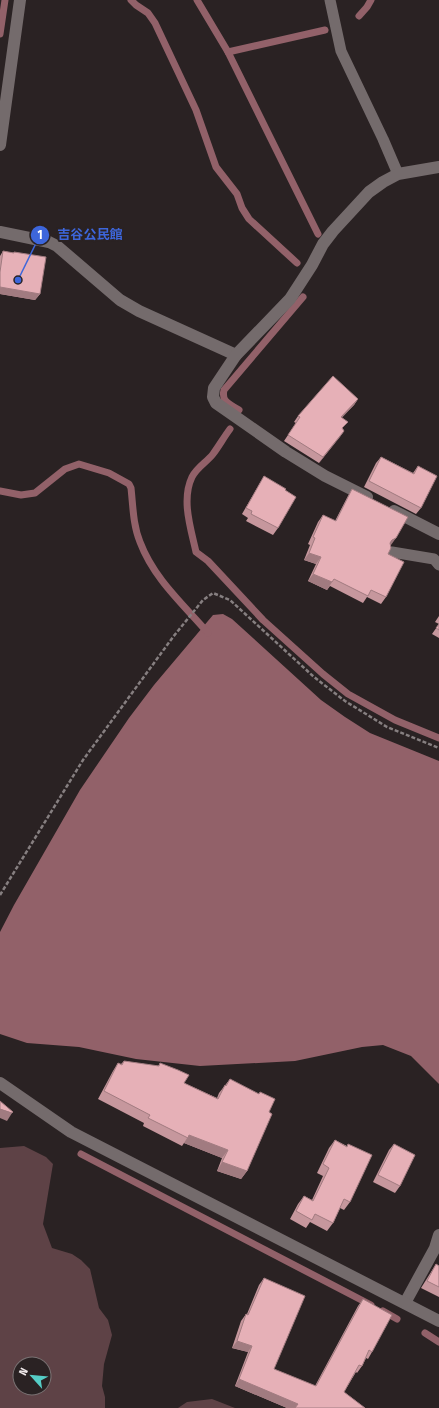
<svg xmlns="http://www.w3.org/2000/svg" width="439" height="1408" viewBox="0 0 439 1408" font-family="'Fira Sans Condensed','Noto Sans JP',sans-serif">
<rect width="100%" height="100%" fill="#2a2223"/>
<g fill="#5e4246" fill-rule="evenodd">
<path d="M24 1146 46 1157 53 1164 43 1224 52 1248 72 1254 81 1260 90 1269 99 1308 108 1320 112 1335 104 1364 102 1386 105 1397V1408H0V1148ZM20 1364H44V1388H20Z"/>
<polygon points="212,1399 235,1408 178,1408 187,1402"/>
</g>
<polygon fill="#926169" points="223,614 232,619 321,700 345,717 370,733 439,761 439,1084 411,1056 383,1045 362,1047 295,1061 200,1066 136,1059 79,1047 27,1043 0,1034 0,932 14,905 80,790 129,718 154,685 213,615"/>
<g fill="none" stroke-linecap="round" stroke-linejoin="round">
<g stroke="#926169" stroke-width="7">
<polyline points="131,0 136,5 148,13 155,23 196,110 216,167 237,194 242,208 249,219 297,263"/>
<polyline points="197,0 228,52 318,234"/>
<polyline points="359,16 367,7 371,0"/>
<polyline points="0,34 5,0"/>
<polyline points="228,52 325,30"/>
<path d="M239 410C230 404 221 402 224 390L303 297"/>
<path d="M230 429C224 437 219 446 213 454 207 462 197 467 192 477 181 500 191 529 196 552L208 561 263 620 323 674 348 694 395 720 439 738"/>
<path d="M0 491 21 495 35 493 65 469 79 464 109 473 129 484 131 488C133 506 133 525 140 542 154 579 183 604 208 633"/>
<polyline points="81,1154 371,1305"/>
<polyline points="383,1311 397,1319"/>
<polyline points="425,1333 439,1342"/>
</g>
<polyline stroke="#867f80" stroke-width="2.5" stroke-dasharray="4 2" stroke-linecap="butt" points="0,895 83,760 173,637 203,600 213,593 230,600 314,677 345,701 387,727 439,748"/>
<g stroke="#746b6c" stroke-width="11">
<polyline points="330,0 341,51 383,139 398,174"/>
<polyline points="392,552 434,559 439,565"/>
</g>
<g stroke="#746b6c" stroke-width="12">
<polyline points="0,145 20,0"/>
<polyline points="0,232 49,242 57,246 120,300 139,311 236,355"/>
<polyline points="367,497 325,476 286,452 216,403 213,397 214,388 236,355 290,299 312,265 323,244 333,231 369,192 383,182 398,174 439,167"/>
<polyline points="394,511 439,534"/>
<polyline points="405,1303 435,1248 439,1235"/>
</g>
<polyline stroke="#746b6c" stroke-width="12" points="0,1083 71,1132 439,1321"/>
</g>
<g fill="#c6979d">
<polygon points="3,251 13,253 14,252 40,294 35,300 0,294 0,256"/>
<polygon points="358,399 354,405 342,417 343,429 344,431 319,463 284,441 296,423 294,422 298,416"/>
<polygon points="381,457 413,473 418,466 421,508 416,514 364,487 376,463"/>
<polygon points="264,476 285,490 278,528 273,535 246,521 248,518 242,514 260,483"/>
<polygon points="352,489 391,545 390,546 388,554 386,597 381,604 367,597 363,603 330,586 327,590 308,581 316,564 304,560 310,545 308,544 318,522 323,515 335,521 348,496"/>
<polygon points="439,616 439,638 432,634 439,624 435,622"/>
<polygon points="124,1061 158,1066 160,1063 184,1083 217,1098 219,1093 230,1079 269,1112 247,1171 241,1179 217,1171 222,1158 184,1143 182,1146 143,1126 144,1123 98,1099 113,1071 118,1063 121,1064"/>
<polygon points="335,1140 347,1146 348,1144 350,1202 344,1210 340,1208 333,1223 327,1231 310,1222 306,1228 290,1219 298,1204 304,1196 312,1200 323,1176 317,1173 329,1148"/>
<polygon points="394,1144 400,1186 395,1193 373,1182 389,1150"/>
<polygon points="436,1264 439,1266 439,1297 421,1288"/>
<polygon points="264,1278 274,1369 315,1386 358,1306 363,1299 372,1352 368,1359 366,1358 362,1366 357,1373 356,1372 344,1392 365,1408 287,1408 235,1386 248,1352 232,1348 241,1321 246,1314 247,1314 259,1285"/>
</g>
<g fill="#a17b80">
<polygon points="0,287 40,294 35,300 0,294"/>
<polygon points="358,399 354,405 337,423 341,417"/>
<polygon points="344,431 340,437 319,463 323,457"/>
<polygon points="396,538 391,545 387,547 392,540"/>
<polygon points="309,553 321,557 316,564 304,560"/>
<polygon points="313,574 332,582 327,590 308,581"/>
<polygon points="0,1109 12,1113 7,1121 0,1118"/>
<polygon points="189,1135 228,1150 222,1158 184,1143"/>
<polygon points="222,1162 247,1171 241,1179 217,1171"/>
<polygon points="237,1341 252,1346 248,1352 232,1348"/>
<polygon points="239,1379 298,1404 295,1408 287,1408 235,1386"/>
</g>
<g fill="#e6b0b7" stroke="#a17b80">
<polygon points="3,251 14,253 14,252 46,257 40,294 0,287 0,272"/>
<polygon points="333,376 358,399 341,417 348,422 342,428 344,431 323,457 288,435 300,417 298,416"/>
<polygon points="381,457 414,474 418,466 437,476 421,508 369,481"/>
<polygon points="264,476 286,489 285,490 296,497 278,528 251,514 252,511 246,508"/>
<polygon points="352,489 408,517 396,538 392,540 390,543 391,548 388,554 404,562 386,597 371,590 368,596 334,579 332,582 313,574 321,557 309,553 315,538 313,537 323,515 336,521"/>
<polygon points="439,624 439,630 436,628"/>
<polygon points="124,1061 159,1066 160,1063 178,1070 189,1075 184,1083 218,1099 225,1085 226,1086 230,1079 259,1094 260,1092 275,1099 269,1112 272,1114 247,1171 222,1162 228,1150 189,1135 188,1138 148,1118 150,1115 104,1091 118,1063 122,1065"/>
<polygon points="0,1101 13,1112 12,1113 0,1109"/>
<polygon points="335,1140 347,1147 348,1144 372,1155 350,1202 344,1199 333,1223 315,1214 312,1220 296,1211 304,1196 313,1201 329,1168 323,1164"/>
<polygon points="394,1144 415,1155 400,1186 378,1175"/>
<polygon points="436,1264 439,1266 439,1287 427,1281"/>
<polygon points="264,1278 305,1296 274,1369 316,1386 363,1299 392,1315 372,1352 369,1350 362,1366 359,1365 344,1392 365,1408 295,1408 298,1404 239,1379 252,1346 237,1341 246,1314 248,1315"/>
</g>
<path fill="none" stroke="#3d66db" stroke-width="1.5" d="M18 280L40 235"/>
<g fill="#3d66db" stroke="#2a2223" stroke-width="1.5">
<circle cx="18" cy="280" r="4"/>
<circle cx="40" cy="235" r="10"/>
</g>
<g font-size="12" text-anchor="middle" font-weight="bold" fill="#fff">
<text x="40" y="239">1</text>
</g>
<g font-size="13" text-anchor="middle" font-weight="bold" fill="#3d66db" stroke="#2a2223" stroke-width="4" stroke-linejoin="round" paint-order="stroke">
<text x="90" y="239">吉谷公民館</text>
</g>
<g transform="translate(32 1376) rotate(297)"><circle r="19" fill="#2a2223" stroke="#7a7273"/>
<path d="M0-3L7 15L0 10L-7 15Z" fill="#55cdc6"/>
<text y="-6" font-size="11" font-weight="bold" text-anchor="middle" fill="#f1ebec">N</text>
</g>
</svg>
